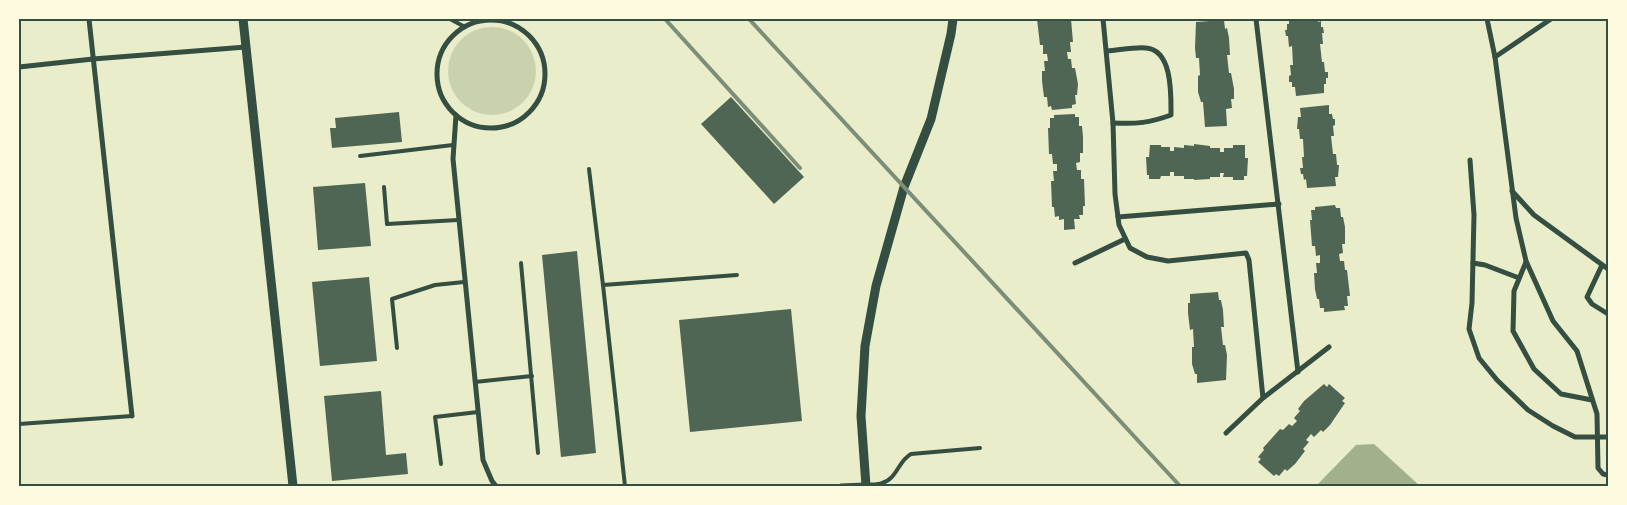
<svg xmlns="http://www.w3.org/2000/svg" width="1627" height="505" viewBox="0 0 1627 505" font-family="Raleway,sans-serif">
<rect width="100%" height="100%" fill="#e9edc9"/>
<circle fill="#cad2ad" cx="492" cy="71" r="44"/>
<polygon fill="#a3b18a" points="1374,444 1420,486 1316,486 1356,445"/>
<g fill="#4f6655">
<polygon points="1037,19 1071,19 1073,42 1070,42 1071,52 1067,52 1068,59 1071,59 1072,68 1075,68 1078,84 1077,95 1075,95 1076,104 1072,105 1072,108 1052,110 1051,106 1048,107 1047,97 1044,97 1042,81 1042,71 1045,71 1044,61 1048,61 1047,54 1043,54 1043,45 1040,45"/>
<polygon points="1289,19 1318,19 1318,22 1321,21 1321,27 1323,27 1324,33 1322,33 1323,44 1320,44 1322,62 1324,62 1325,72 1328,72 1328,78 1326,78 1326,84 1324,84 1324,93 1296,96 1295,87 1292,87 1292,82 1289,82 1289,76 1291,75 1290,65 1293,65 1292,46 1289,47 1288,36 1286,36 1285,30 1287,30 1287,24 1289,24"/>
<polygon points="1224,20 1225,29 1227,28 1229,38 1230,55 1227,55 1229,73 1231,73 1234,89 1234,99 1231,99 1232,108 1226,109 1227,126 1205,127 1203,102 1201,102 1198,92 1198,76 1200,75 1199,58 1196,58 1195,48 1196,22"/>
<polygon points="731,97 804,177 774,204 701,124"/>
<polygon points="1329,105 1329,114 1332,114 1333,119 1335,119 1335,125 1333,126 1334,136 1331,136 1333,154 1336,154 1337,165 1339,165 1338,177 1335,177 1336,186 1307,188 1306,179 1304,180 1303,174 1301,174 1300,168 1303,168 1302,157 1304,157 1303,139 1300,139 1299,129 1297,129 1298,117 1301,117 1300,108"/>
<polygon points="399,112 402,142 332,148 330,128 336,128 335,118"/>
<polygon points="1075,114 1075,117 1079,117 1079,126 1082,126 1083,137 1083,153 1080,153 1080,162 1076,163 1077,170 1081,170 1081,179 1084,179 1085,206 1083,206 1083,215 1079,215 1080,219 1074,219 1075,229 1064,230 1064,219 1059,220 1059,216 1055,217 1054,207 1052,207 1051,181 1054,181 1053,171 1057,171 1057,164 1053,164 1052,154 1049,154 1048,128 1050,128 1050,118 1054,118 1054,115"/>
<polygon points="1194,144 1210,146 1210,148 1220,148 1220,152 1224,152 1224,148 1233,148 1233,145 1245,145 1245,158 1248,158 1247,176 1244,176 1244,180 1233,180 1233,177 1223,177 1224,173 1220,173 1220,177 1210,177 1210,179 1194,180 1194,179 1184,179 1184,176 1174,176 1174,172 1170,172 1170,176 1161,176 1160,179 1149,179 1149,175 1147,175 1146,157 1149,157 1150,145 1161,145 1161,147 1170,147 1170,151 1174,151 1174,147 1184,148 1184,145 1194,146"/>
<polygon points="365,183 371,246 318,250 313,187"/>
<polygon points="1335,205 1336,208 1340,208 1341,217 1343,217 1345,227 1345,244 1342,244 1343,253 1339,254 1340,261 1344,261 1345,270 1347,270 1350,296 1347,296 1348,306 1344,306 1345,310 1324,312 1324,308 1320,308 1319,299 1317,299 1315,289 1314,273 1317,273 1316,263 1320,263 1320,255 1316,256 1315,246 1312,246 1310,220 1312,220 1311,210 1315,210 1315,207"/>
<polygon points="577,251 596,453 561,457 542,255"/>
<polygon points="369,277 377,361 320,366 312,282"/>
<polygon points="1218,292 1219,300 1221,300 1223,310 1224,327 1221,327 1223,345 1225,345 1227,355 1226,380 1197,383 1197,374 1195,374 1192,364 1192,347 1194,347 1193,329 1190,330 1188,313 1188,303 1190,303 1190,294"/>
<polygon points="791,309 802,421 690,432 679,320"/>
<polygon points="1324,384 1327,387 1329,384 1345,398 1342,401 1345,403 1330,425 1323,432 1321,430 1314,437 1311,434 1306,440 1309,442 1303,449 1305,451 1295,464 1287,471 1285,469 1279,476 1276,474 1274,476 1258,462 1261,459 1258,457 1264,450 1263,448 1280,429 1283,430 1289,424 1292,426 1297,421 1294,418 1300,411 1298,409 1304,401"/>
<polygon points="381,391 386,455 406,453 408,474 332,481 324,396"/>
</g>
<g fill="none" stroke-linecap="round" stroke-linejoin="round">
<g stroke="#344e41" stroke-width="4">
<polyline points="450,19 465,27"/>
<polyline points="360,156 453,145"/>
<polyline points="589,169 603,285"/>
<polyline points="384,187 387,224 458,220"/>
<polyline points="521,263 538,453"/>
<polyline points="397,348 392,299 435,285 464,282"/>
<polyline points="475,382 532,376"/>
<polyline points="19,424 132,416"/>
<polyline points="441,464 435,417 478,412"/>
<path d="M865 485C871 484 877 485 882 483 897 479 898 461 911 454L980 448"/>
<polyline points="625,486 603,285 737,275"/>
</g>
<g stroke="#344e41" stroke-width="5">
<polyline points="89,19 132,416"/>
<polyline points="1103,19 1113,123 1115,194 1119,225 1130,248 1147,257 1168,261 1246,253 1249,260 1263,398"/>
<polyline points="1256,19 1298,372"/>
<polyline points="1487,19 1495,57 1516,218 1526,261 1553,321 1577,351 1597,414 1598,468 1603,474 1608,475"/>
<circle cx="491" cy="74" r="54"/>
<path d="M1107 51C1120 50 1134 47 1146 48 1173 50 1171 96 1171 115 1149 123 1137 124 1113 123"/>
<polyline points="1495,57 1551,19"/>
<polyline points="19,67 93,59 246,47"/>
<polyline points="456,115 453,159 483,460 492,481 496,486"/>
<polyline points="1470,160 1474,215 1472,303 1469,329 1479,358 1497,380 1528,410 1553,426 1575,437 1608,437"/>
<polyline points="1512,191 1534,215 1608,269"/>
<polyline points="1118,217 1279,204"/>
<polyline points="1526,262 1514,291 1513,331 1534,369 1561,394 1592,400"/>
<polyline points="1075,263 1125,239"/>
<polyline points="1473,263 1485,265 1519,278"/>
<polyline points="1602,265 1587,297 1592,304 1608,314"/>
<polyline points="1226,433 1263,398 1329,347"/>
<polyline points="841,486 865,485"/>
</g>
<g stroke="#344e41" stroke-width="9">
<polyline points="243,19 293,486"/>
<polyline points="866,486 861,416 865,346 876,286 904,187 931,119 951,34 953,19"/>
</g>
<g stroke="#7c8e77" stroke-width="4">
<polyline points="665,19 800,168"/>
<polyline points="749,19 1180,486"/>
</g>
</g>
<rect width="1627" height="505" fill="none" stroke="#fefae0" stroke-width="40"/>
<rect x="20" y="20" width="1587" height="465" fill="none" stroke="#344e41" stroke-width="2"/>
</svg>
